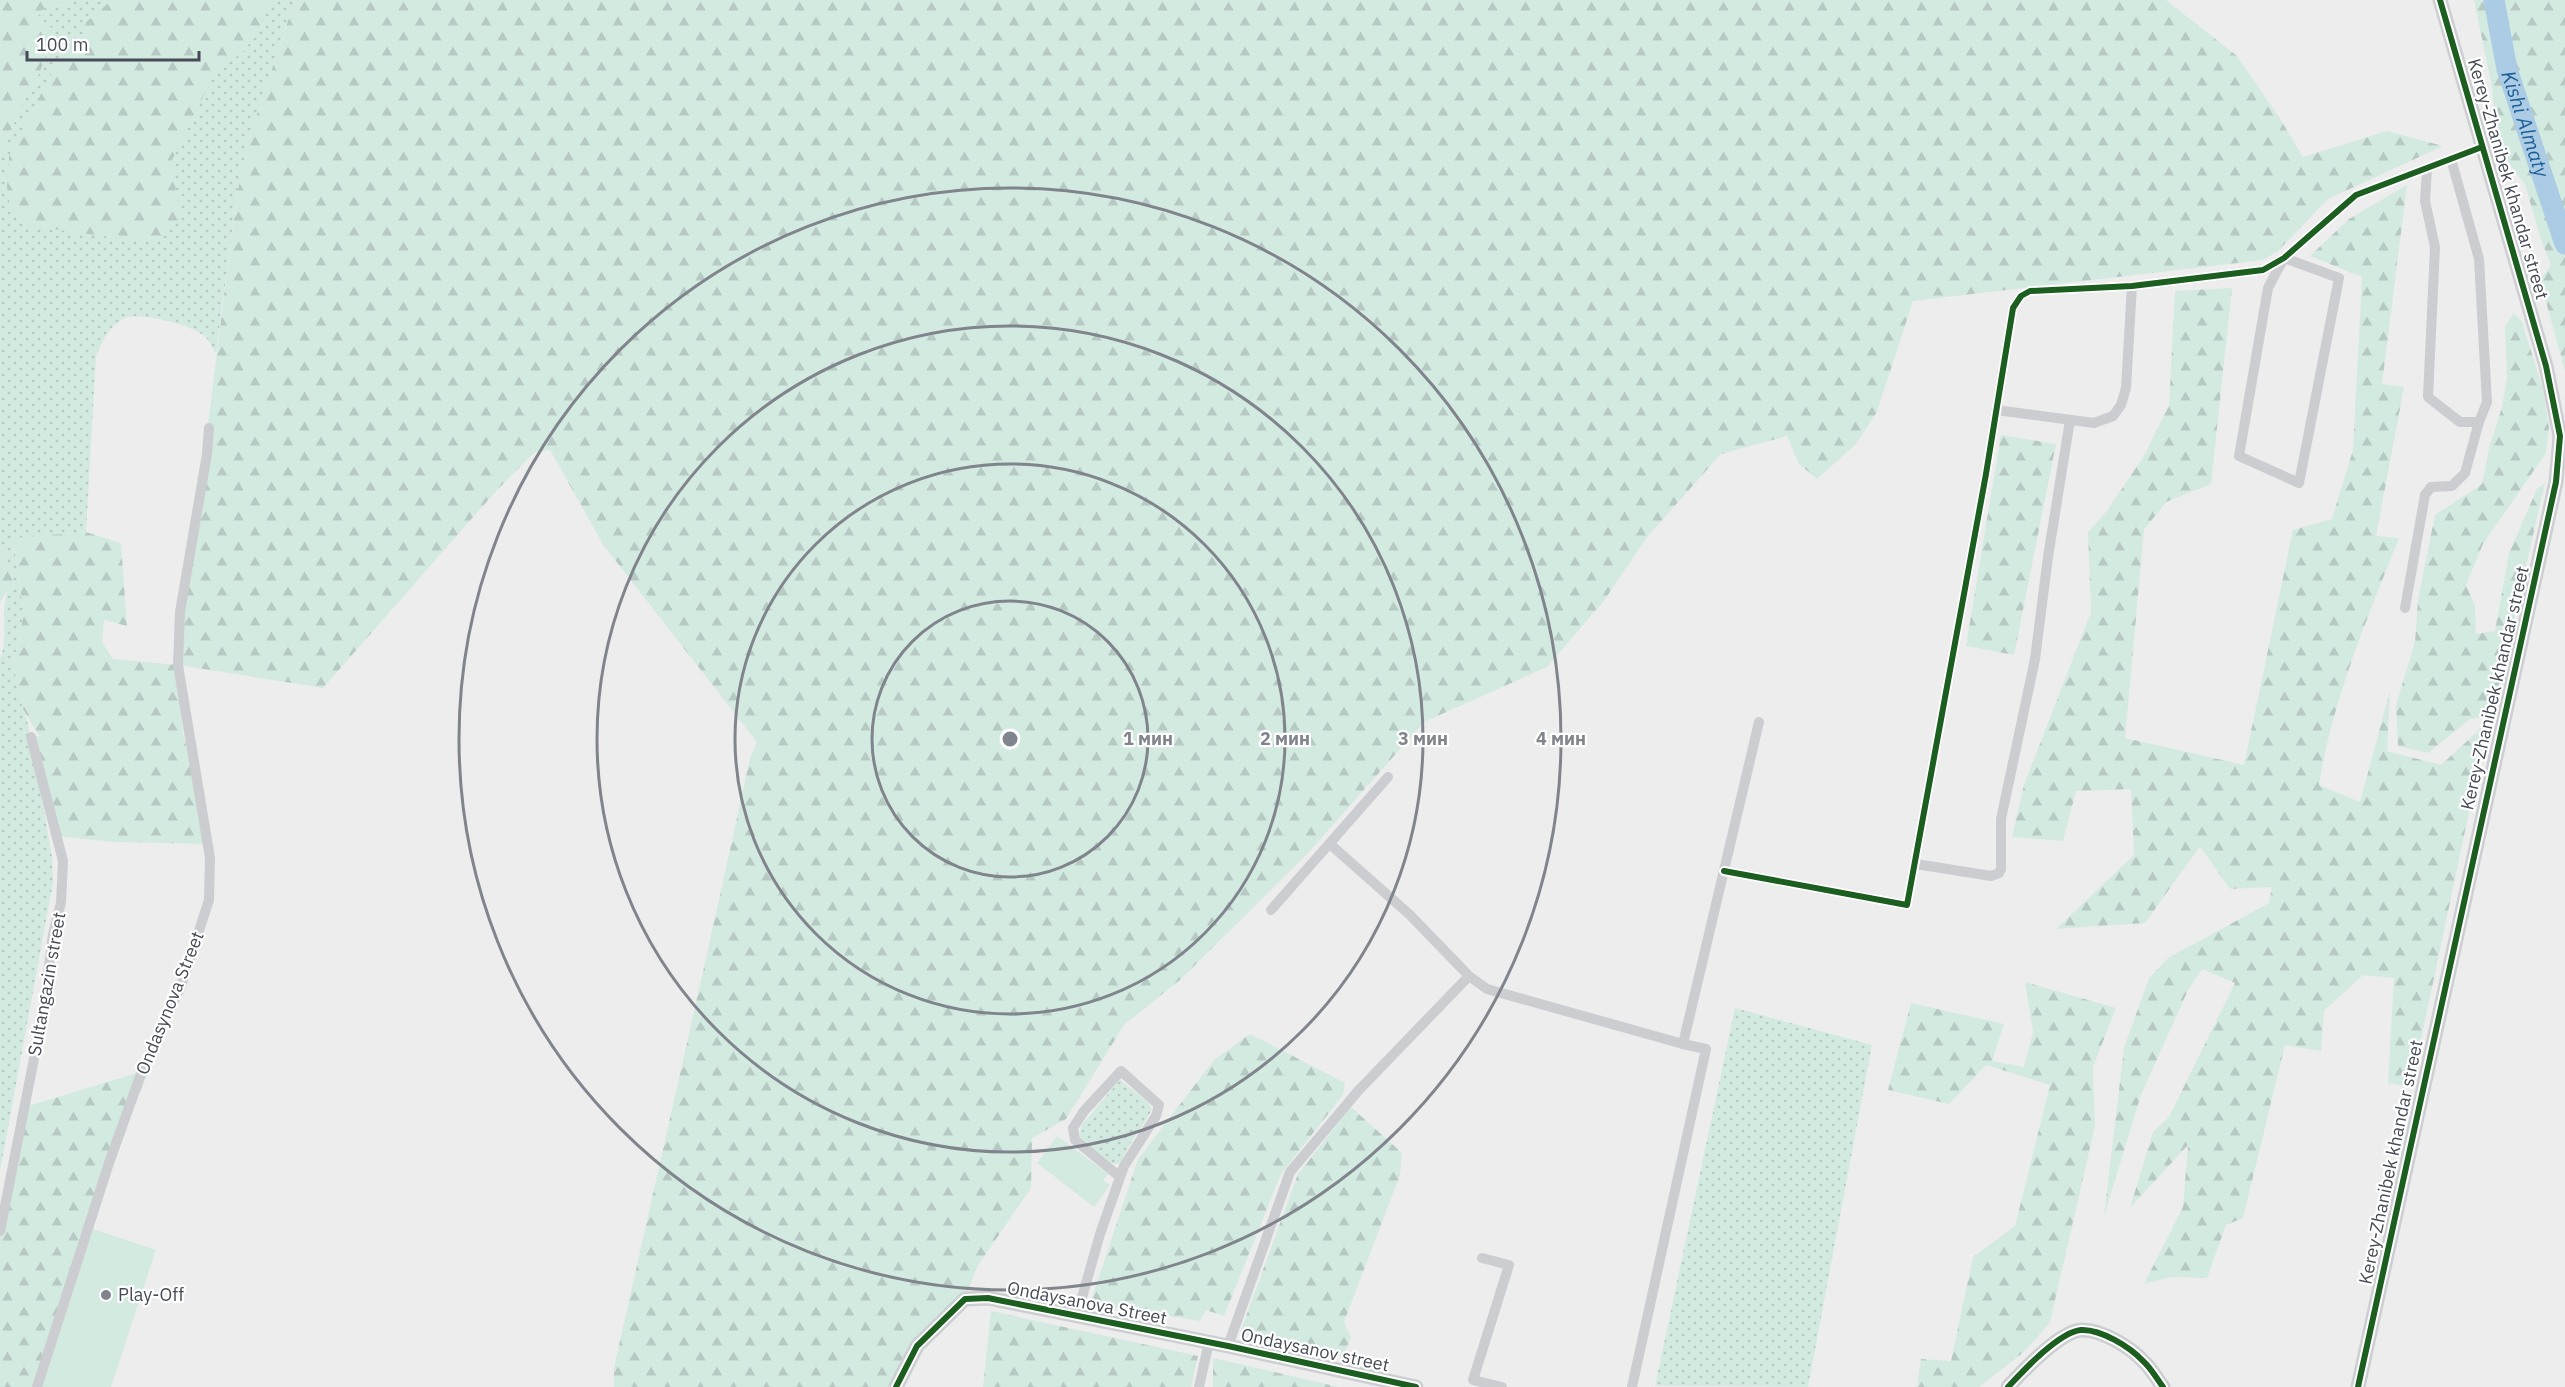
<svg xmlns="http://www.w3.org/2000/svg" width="2565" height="1387" viewBox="0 0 2565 1387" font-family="'IBM Plex Sans',sans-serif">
<defs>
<pattern id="grass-dots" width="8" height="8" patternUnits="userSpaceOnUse" patternTransform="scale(1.5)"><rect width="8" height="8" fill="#d3eae1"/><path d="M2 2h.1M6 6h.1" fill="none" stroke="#b6cac3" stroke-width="1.8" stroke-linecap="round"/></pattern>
<pattern id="forest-firs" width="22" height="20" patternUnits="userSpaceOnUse" patternTransform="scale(1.5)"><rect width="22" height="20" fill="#d3eae1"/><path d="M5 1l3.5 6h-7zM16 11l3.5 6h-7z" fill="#b6cac3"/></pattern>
</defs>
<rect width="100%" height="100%" fill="#ededed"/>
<g fill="url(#grass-dots)">
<path d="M73 0H295L249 138 236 200 216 354C212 347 209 339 203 335 188 324 139 311 123 319 108 327 103 341 96 356L86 532 13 539 24 614 13 664 31 737 52 856 53 883 0 1171V660C9 634 0 620 7 590L14 588 11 569 0 547V157L24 99 35 83 45 59 48 40 55 31 37 17 48 4 63 6Z"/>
<polygon points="1735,1008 1872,1045 1808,1387 1655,1386"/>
<path d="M1120 1080 1148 1102 1152 1109C1145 1124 1125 1147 1122 1162L1116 1164 1111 1163 1079 1138 1081 1126Z"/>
</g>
<g fill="url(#forest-firs)">
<polygon points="0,0 73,0 63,6 48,4 38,16 55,31 48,40 45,59 35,83 24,99 0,157"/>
<polygon points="112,0 270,0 260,26 246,49 214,75 171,162 181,220 154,243 31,226 11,214 7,187 9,156 56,65 71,44 85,32 85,23"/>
<path d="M295 0H2166L2237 56 2279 117 2303 157 2387 131 2443 146 2328 199 2278 251 2263 260 1913 301 1877 412 1856 444 1817 479 1799 464 1787 436 1721 454 1648 536 1603 602 1547 667 1424 722 1308 853 1181 979 1124 1025 1066 1119 1032 1138 1031 1188 977 1267 965 1299 917 1346 896 1387H614V1368C659 1165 706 962 750 758L757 742 604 546 550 450 535 452 497 490 323 688 178 665 183 733 202 804 207 844 114 842 56 836 31 737 39 736 22 707 13 664 24 614 13 538 86 532 121 543 127 626 104 620 102 642 113 659 178 665 236 200 249 138Z"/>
<polygon points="2474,0 2565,0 2565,371 2540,280 2551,265 2540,237 2525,184 2512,168 2496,139 2492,87"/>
<path d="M2407 185 2382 384 2404 387 2376 536 2399 538C2367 619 2333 698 2319 785L2360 802 2390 691 2387 751 2441 765 2488 722 2411 1087 2388 1083 2394 978 2363 975 2324 1011 2321 1051 2285 1045 2243 1218 2226 1225 2207 1278 2170 1277 2144 1284 2183 1207 2188 1145 2130 1208 2153 1132 2169 1117 2235 983 2202 969 2188 990 2141 1095 2104 1216 2124 1048 2149 978 2168 958 2269 903 2272 887 2230 889 2200 846 2145 923 2056 929 2134 855 2131 789 2076 791 2063 841 2012 837 2024 785 2091 612 2088 532 2106 512 2144 456 2169 405 2175 291 2232 288 2211 484 2166 502 2144 530 2125 738 2244 765 2293 530 2332 519 2353 450 2362 277 2310 256 2349 219Z"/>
<polygon points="2514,313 2522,322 2542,386 2549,427 2546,453 2483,544 2466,585 2475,606 2476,634 2495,631 2509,553 2537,489 2545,483 2498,689 2486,717 2470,719 2428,753 2398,746 2396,705 2415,642 2418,599 2435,515 2482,484 2490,445 2502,407 2507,377 2505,326"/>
<polygon points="2001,435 2056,444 2014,655 1966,646"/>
<polygon points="0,547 11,569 14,588 7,590 0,603"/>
<polygon points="2025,982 2116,1008 2093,1067 2095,1126 2050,1322 2025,1351 1979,1387 1917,1387 1921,1359 1951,1361 1973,1257 2015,1226 2050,1085 1986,1065 1949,1104 1888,1090 1911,1003 2004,1024 1992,1061 2024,1067 2033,1032"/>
<polygon points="1250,1034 1345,1083 1343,1095 1281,1174 1224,1316 1206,1310 1200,1321 1090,1304 1138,1159 1214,1060"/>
<polygon points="150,1069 109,1163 37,1387 0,1387 0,1229 25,1107"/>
<polygon points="1351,1107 1402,1153 1400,1175 1344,1322 1351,1337 1343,1357 1240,1333 1298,1174"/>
<polygon points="991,1311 1198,1356 1191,1387 983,1387"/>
<polygon points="1213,1358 1339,1387 1213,1387"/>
</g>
<g fill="#d3eae1">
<polygon points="1057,1136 1108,1174 1103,1180 1110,1185 1094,1207 1037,1163"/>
<polygon points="93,1229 156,1250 111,1387 41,1387"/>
</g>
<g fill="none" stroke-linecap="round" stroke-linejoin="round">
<path stroke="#accbe5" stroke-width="21" id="s1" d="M2494 0 2507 69 2565 244"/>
<g stroke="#cccdd0" stroke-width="10">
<polyline points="2427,168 2425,201 2435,247 2428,397 2460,422 2479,422"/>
<polygon points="2284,258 2339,278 2299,483 2239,456 2268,288"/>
<polyline points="1996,410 2094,423 2113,416 2121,405 2126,388 2132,286"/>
<polyline points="2405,608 2425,495 2431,487 2452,486 2465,473 2479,422 2487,402 2479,259 2451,159"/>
<polyline points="1331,845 1410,915 1469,976 1487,989 1683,1044"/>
<polyline points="1916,864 1991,876 1999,873 2001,869 2001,819 2035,659 2048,557 2070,420"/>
<polyline points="1724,871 1907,905 1986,474 2013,308 2021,296 2030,291 2132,286 2263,270 2284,258 2356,195 2482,147"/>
<polyline points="1271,910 1388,777"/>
<polyline points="0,1231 43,1013 53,934 61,903 63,861 31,737"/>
<polyline points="1482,1258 1509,1265 1473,1380 1502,1387"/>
<polyline points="1077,1315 1100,1234 1124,1166 1156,1116 1159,1105 1121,1071 1084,1111 1073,1128 1075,1140 1120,1177"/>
<polyline points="1228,1346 1290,1172 1358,1091 1469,976"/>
<polyline points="37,1387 109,1163 142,1071 181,986 209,900 210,858 178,665 180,612 207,454 209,428"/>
<polyline points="1199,1387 1209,1342"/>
<polyline points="1632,1387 1706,1049 1683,1044 1759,722"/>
</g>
<g stroke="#ccced1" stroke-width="15">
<polyline points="896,1387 917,1346 965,1299 988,1298 1228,1346 1416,1387"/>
<path d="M2008 1387C2023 1371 2059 1332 2081 1330 2101 1329 2130 1347 2143 1361 2151 1368 2157 1379 2163 1387"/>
<polyline points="2358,1387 2556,482 2560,436 2546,366 2440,0"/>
</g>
<defs>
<g id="cycleway">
<polyline points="1724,871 1907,905 1986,474 2013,308 2021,296 2030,291 2132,286 2263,270 2284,258 2356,195 2482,147"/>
<polyline points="896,1387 917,1346 965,1299 988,1298 1228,1346 1416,1387"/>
<path d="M2008 1387C2023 1371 2059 1332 2081 1330 2101 1329 2130 1347 2143 1361 2151 1368 2157 1379 2163 1387"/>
<polyline points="2358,1387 2556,482 2560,436 2546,366 2440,0"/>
</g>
</defs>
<use href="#cycleway" stroke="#fff" stroke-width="10"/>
<use href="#cycleway" stroke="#1b5e20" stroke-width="6"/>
</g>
<g fill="none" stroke="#80848c" stroke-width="3">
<circle cx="1010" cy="739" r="138"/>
<circle cx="1010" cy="739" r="275"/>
<circle cx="1010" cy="739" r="413"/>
<circle cx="1010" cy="739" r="551"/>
</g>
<circle fill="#80848c" stroke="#fff" stroke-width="2" cx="106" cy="1295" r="6"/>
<g text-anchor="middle" stroke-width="4.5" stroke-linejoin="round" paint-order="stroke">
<g font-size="18" fill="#464b57" stroke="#fff">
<text transform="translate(2508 179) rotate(74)" y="6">Kerey-Zhanibek khandar street</text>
<text transform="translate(2495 688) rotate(-77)" y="6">Kerey-Zhanibek khandar street</text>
<text transform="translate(47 984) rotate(-80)" y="6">Sultangazin street</text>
<text transform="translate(170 1003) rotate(-68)" y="6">Ondasynova Street</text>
<text transform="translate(2391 1162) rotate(-78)" y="6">Kerey-Zhanibek khandar street</text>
<text transform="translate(1087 1303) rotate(11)" y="6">Ondaysanova Street</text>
<text transform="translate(1315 1350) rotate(12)" y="6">Ondaysanov street</text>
</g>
<g font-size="18" fill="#464b57" stroke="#fff" text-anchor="start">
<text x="118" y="1301">Play-Off</text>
</g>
<g font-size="20" font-style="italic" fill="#1b5f95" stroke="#fff">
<text dy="7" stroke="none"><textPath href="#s1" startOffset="128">Kіshі Almaty</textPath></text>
</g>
</g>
<circle cx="1010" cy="739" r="9" fill="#80848c" stroke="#fff" stroke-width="3"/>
<g font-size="18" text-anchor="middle" font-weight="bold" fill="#80848c" stroke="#fff" stroke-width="4.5" stroke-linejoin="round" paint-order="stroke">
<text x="1148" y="745">1 мин</text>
<text x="1285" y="745">2 мин</text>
<text x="1423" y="745">3 мин</text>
<text x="1561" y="745">4 мин</text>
</g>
<path d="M27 51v9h172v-9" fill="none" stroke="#464b57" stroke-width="3"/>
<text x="36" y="51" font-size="18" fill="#464b57" stroke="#ffffff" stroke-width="4.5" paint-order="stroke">100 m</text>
</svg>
